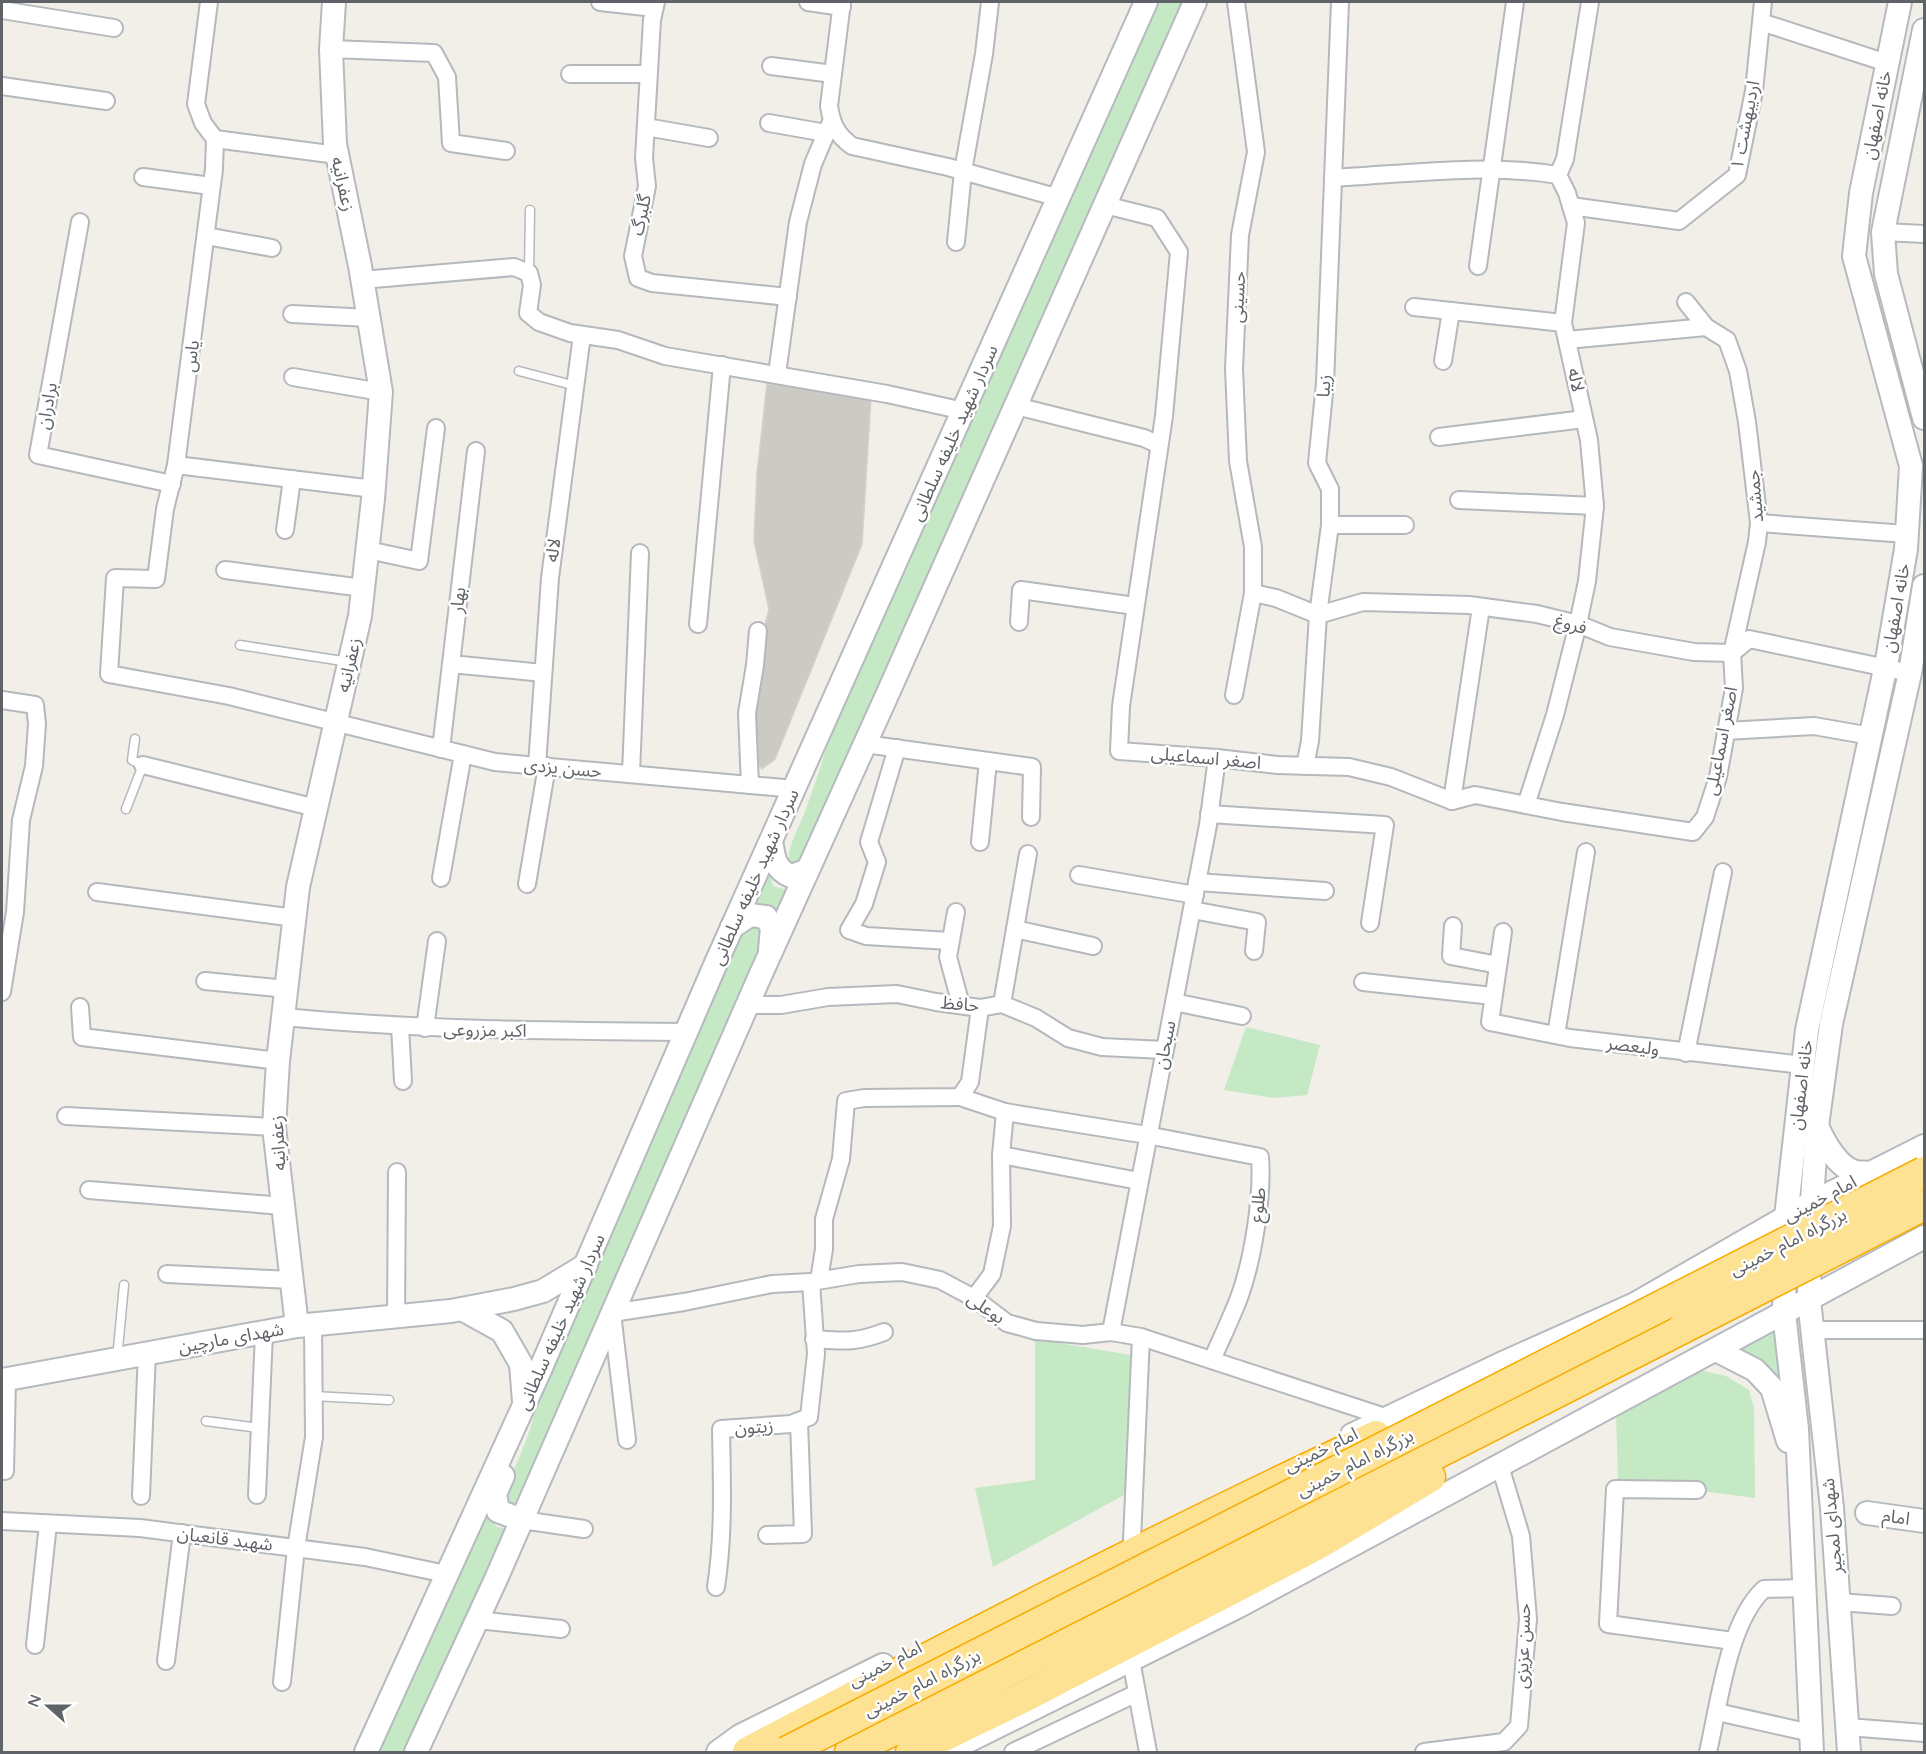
<svg xmlns="http://www.w3.org/2000/svg" width="1926" height="1754" viewBox="0 0 1926 1754" font-family="Quicksand,'Noto Sans Arabic',sans-serif">
<rect width="100%" height="100%" fill="#f1efe8"/>
<g fill="#c5e8c5">
<path d="M1157 2H1188L804 859 795 865 789 861C788 844 798 830 804 814 816 781 827 749 836 716L1079 180Z"/>
<polygon points="769,872 773,886 783,889 795,885 775,921 773,911 764,905 753,907"/>
<path d="M755 926 764 934 756 958 518 1506 507 1503 502 1494C517 1464 530 1436 537 1403L742 930Z"/>
<polygon points="1246,1027 1320,1045 1307,1095 1274,1098 1224,1090"/>
<polygon points="1777,1328 1780,1387 1758,1357 1734,1347"/>
<polygon points="1035,1339 1131,1355 1126,1494 993,1567 975,1488 1035,1480"/>
<polygon points="1699,1370 1726,1376 1749,1390 1754,1408 1755,1498 1618,1480 1616,1412"/>
<polygon points="486,1513 497,1527 511,1529 405,1752 378,1752"/>
</g>
<polygon fill="#cccac5" stroke="#d6d1c6" stroke-width="1.5" points="767,384 871,397 862,544 775,759 762,769 748,749 755,665 769,609 754,541 757,474"/>
<g fill="none" stroke-linecap="round" stroke-linejoin="round">
<defs>
<g id="lane">
<polyline points="529,273 530,210"/>
<polyline points="519,371 576,386"/>
<polyline points="240,645 349,662"/>
<polyline points="126,809 143,765 132,760 135,739"/>
<polyline points="117,1359 124,1285"/>
<polyline points="313,1396 389,1400"/>
<polyline points="206,1421 259,1428"/>
</g>
<g id="street">
<polyline points="209,2 196,104 203,123 215,139 214,169 176,465 165,509 156,579 115,578 109,674 229,696 495,762 795,789"/>
<polyline points="600,2 654,8"/>
<polyline points="656,2 652,20 644,158 647,186 633,256 638,278 652,283 788,297"/>
<polyline points="808,2 842,7"/>
<path d="M842 2 829 106C832 125 837 135 852 146L948 167 1059 198"/>
<polyline points="2,10 114,28"/>
<polyline points="1761,22 1887,63"/>
<polyline points="331,49 434,53 447,77 451,143 506,151"/>
<polyline points="771,66 833,74"/>
<polyline points="570,74 648,74"/>
<polyline points="2,86 106,101"/>
<polyline points="769,123 826,133"/>
<polyline points="646,127 709,138"/>
<polyline points="215,139 337,155"/>
<polyline points="1558,175 1565,159 1590,2"/>
<polyline points="143,177 211,186"/>
<path d="M1333 178C1406 174 1486 163 1558 175L1567 193 1576 223 1563 323 1589 440 1595 506 1587 581 1578 624 1555 715 1526 805"/>
<polyline points="1105,205 1157,218 1179,252 1164,416 1121,706 1119,751 1217,758 1277,765 1349,767 1391,777 1452,801 1475,795 1562,812 1693,832 1705,817 1718,777 1734,688 1732,653 1757,542 1759,523 1747,422 1738,371 1727,340 1706,327 1567,340"/>
<polyline points="1571,206 1679,221 1737,175 1754,91 1763,2"/>
<polyline points="80,222 38,455 172,484"/>
<polyline points="1883,232 1924,234"/>
<polyline points="206,236 272,248"/>
<polyline points="956,242 963,171 984,54 990,2"/>
<polyline points="1478,266 1515,2"/>
<polyline points="362,280 514,267 529,273 532,285 528,313 539,322 570,333 618,340 665,356 887,394 964,411"/>
<polyline points="1686,302 1706,327"/>
<polyline points="1414,307 1563,323"/>
<polyline points="292,314 369,318"/>
<polyline points="1443,361 1451,311"/>
<polyline points="777,374 798,222 813,164 831,122"/>
<polyline points="293,377 381,392"/>
<polyline points="1016,406 1144,438 1159,445"/>
<polyline points="1439,437 1584,419"/>
<polyline points="176,465 374,489"/>
<polyline points="1459,500 1595,506"/>
<polyline points="1759,523 1906,534"/>
<polyline points="1330,525 1405,525"/>
<polyline points="285,530 292,479"/>
<polyline points="368,550 419,561 436,428"/>
<polyline points="225,570 363,588"/>
<polyline points="1253,593 1276,598 1318,615 1363,602 1469,605 1537,614 1578,624 1610,637 1694,652 1732,653 1749,639 1910,673"/>
<polyline points="1019,622 1021,590 1135,606"/>
<polyline points="698,624 722,365"/>
<polyline points="451,664 543,673"/>
<polyline points="1234,695 1253,593 1253,547 1238,461 1234,369 1240,235 1256,152 1236,2"/>
<polyline points="2,700 35,705 37,724 34,766 21,820 15,912 2,992"/>
<polyline points="1725,731 1814,726 1871,736"/>
<polyline points="865,744 1032,767 1031,817"/>
<polyline points="897,748 869,842 877,862 864,904 849,930 866,936 950,941"/>
<polyline points="441,749 476,451"/>
<polyline points="143,765 316,808"/>
<polyline points="537,766 550,578 582,335"/>
<polyline points="1305,766 1310,741 1318,615 1330,525 1330,489 1317,463 1325,383 1340,2"/>
<polyline points="631,774 640,553"/>
<polyline points="750,785 747,713 755,665 758,631"/>
<polyline points="1452,801 1481,607"/>
<polyline points="1209,814 1385,825 1370,923"/>
<polyline points="980,842 988,761"/>
<polyline points="1079,875 1195,895"/>
<polyline points="441,878 463,754"/>
<polyline points="1197,882 1325,891"/>
<polyline points="527,884 547,766"/>
<polyline points="97,892 295,918"/>
<polyline points="1192,910 1257,922 1254,951"/>
<polyline points="956,912 948,957 961,1005"/>
<polyline points="1453,926 1451,956 1498,965"/>
<polyline points="1015,929 1093,946"/>
<polyline points="1503,932 1490,1022 1570,1038 1803,1065"/>
<polyline points="205,981 287,989"/>
<polyline points="1363,982 1493,996"/>
<polyline points="1174,1002 1242,1016"/>
<polyline points="1002,1004 1028,854"/>
<polyline points="747,1005 781,1005 828,997 897,994 936,1002 980,1008 1002,1004 1036,1018 1068,1038 1102,1047 1164,1050"/>
<polyline points="80,1007 82,1037 278,1061"/>
<path d="M284 1017C419 1030 552 1031 686 1032"/>
<polyline points="400,1026 403,1081"/>
<polyline points="425,1028 437,941"/>
<polyline points="1556,1035 1586,852"/>
<polyline points="1686,1053 1723,872"/>
<path d="M960 1097 1005 1112 1147 1135 1260 1157C1263 1197 1253 1258 1240 1295 1232 1317 1221 1339 1212 1360"/>
<polyline points="66,1116 274,1127"/>
<polyline points="1001,1155 1139,1181"/>
<polyline points="89,1190 283,1206"/>
<polyline points="167,1274 292,1280"/>
<polyline points="819,1280 824,1249 824,1219 841,1159 846,1101 864,1098 960,1097 970,1082 980,1008"/>
<polyline points="974,1298 992,1274 1002,1226 1001,1155 1005,1112"/>
<polyline points="396,1317 397,1172"/>
<polyline points="1812,1330 1924,1330"/>
<polyline points="1111,1332 1208,825 1217,758"/>
<path d="M814 1339C843 1341 856 1343 884 1332"/>
<polyline points="627,1440 612,1313 684,1302 772,1284 811,1282 859,1274 902,1272 940,1280 974,1298 1007,1323 1036,1331 1083,1335 1111,1332 1141,1337 1388,1418"/>
<polyline points="2,1471 5,1471 7,1379"/>
<polyline points="1697,1490 1615,1489 1608,1624 1733,1641"/>
<polyline points="257,1495 264,1333"/>
<polyline points="141,1496 147,1352"/>
<polyline points="522,1520 584,1529"/>
<polyline points="2,1521 140,1528 365,1557 446,1574"/>
<polyline points="767,1535 803,1534 799,1421"/>
<polyline points="1132,1540 1141,1337"/>
<path d="M716 1587C724 1535 722 1482 721 1429L791 1424 809 1417 816 1354 811 1282"/>
<polyline points="1839,1602 1892,1606"/>
<polyline points="478,1620 561,1629"/>
<polyline points="35,1645 48,1524"/>
<polyline points="1131,1660 1148,1752"/>
<polyline points="166,1661 182,1533"/>
<polyline points="282,1682 296,1548 314,1437 313,1325"/>
<polyline points="1717,1712 1811,1733"/>
<polyline points="1848,1727 1924,1733"/>
<polyline points="1013,1752 1137,1693"/>
<polyline points="1424,1752 1504,1742 1519,1726 1528,1619 1521,1536 1500,1466"/>
<path d="M1708 1752C1719 1705 1728 1622 1764 1589L1804 1588"/>
</g>
<g id="secondary">
<polyline points="1924,30 1883,232 1886,274 1924,418"/>
<path d="M771 841C774 857 774 869 791 876L808 870"/>
<polyline points="732,927 750,915 766,917 772,928 770,950"/>
<path d="M1817 1126C1824 1142 1838 1168 1856 1172 1861 1173 1866 1172 1871 1173"/>
<polyline points="1811,1215 1817,1126 1831,1024 1910,673 1924,586"/>
<polyline points="1810,1251 1809,1300 1832,1508 1849,1752"/>
<polyline points="462,1309 502,1331 521,1364 524,1402"/>
<polyline points="297,1326 274,1127 278,1061 298,887 360,616 373,499 381,392 360,266 335,144 331,49 334,2"/>
<polyline points="1716,1350 1755,1370 1772,1388 1788,1441"/>
<polyline points="2,1380 297,1326 451,1311 514,1299 543,1291 586,1265"/>
<polyline points="1352,1435 1505,1362 1635,1304 1811,1203 1924,1146"/>
<polyline points="503,1476 495,1494 498,1511 522,1520"/>
<polyline points="1867,1513 1924,1521"/>
<polyline points="366,1752 540,1370 716,963 1146,2"/>
<polyline points="416,1752 496,1579 760,976 888,693 1195,2"/>
<polyline points="718,1752 740,1736 883,1665"/>
<polyline points="946,1752 1237,1607 1924,1237"/>
<polyline points="1812,1752 1797,1429 1784,1313 1786,1217 1807,1030 1887,660 1906,549 1911,466 1854,256 1861,193 1900,2"/>
</g>
<g id="highway">
<path d="M748 1752C955 1643 1163 1535 1376 1436"/>
<polyline points="850,1752 1683,1328"/>
<polyline points="911,1752 1026,1696 1320,1543 1430,1477"/>
</g>
</defs>
<use href="#lane" stroke="#b5b8bc" stroke-width="11"/>
<use href="#street" stroke="#b5b8bc" stroke-width="20"/>
<use href="#secondary" stroke="#b6babf" stroke-width="26"/>
<use href="#highway" stroke="#f9ab00" stroke-width="33"/>
<use href="#lane" stroke="#fff" stroke-width="8"/>
<use href="#street" stroke="#fff" stroke-width="16"/>
<use href="#secondary" stroke="#fff" stroke-width="22"/>
<use href="#highway" stroke="#fde293" stroke-width="30"/>
<defs>
<g id="highway-bridge">
<polyline points="1683,1328 1924,1205"/>
<polyline points="786,1752 1924,1172"/>
</g>
</defs>
<use href="#highway-bridge" stroke="#f9ab00" stroke-width="33" stroke-linecap="butt"/>
<use href="#highway-bridge" stroke="#fde293" stroke-width="30"/>
</g>
<g text-anchor="middle" stroke-width="5" stroke-linejoin="round" paint-order="stroke">
<g font-size="18" fill="#5f6368" stroke="#fff">
<text transform="translate(1877 115) rotate(-79)" y="6">خانه اصفهان</text>
<text transform="translate(1745 125) rotate(-79)" y="6">اردیبهشت ۱</text>
<text transform="translate(343 184) rotate(78)" y="6">زعفرانیه</text>
<text transform="translate(641 215) rotate(-78)" y="6">گلبرگ</text>
<text transform="translate(1238 297) rotate(-87)" y="6">حسینی</text>
<text transform="translate(191 356) rotate(-82)" y="6">یاس</text>
<text transform="translate(1576 380) rotate(78)" y="6">لاله</text>
<text transform="translate(1324 386) rotate(-86)" y="6">زیبا</text>
<text transform="translate(47 406) rotate(-80)" y="6">برادران</text>
<text transform="translate(954 433) rotate(-66)" y="6">سردار شهید خلیفه سلطانی</text>
<text transform="translate(1755 496) rotate(-95)" y="6">جمشید</text>
<text transform="translate(553 550) rotate(-82)" y="6">لاله</text>
<text transform="translate(458 600) rotate(-83)" y="6">بهار</text>
<text transform="translate(1896 608) rotate(-80)" y="6">خانه اصفهان</text>
<text transform="translate(1571 624) rotate(17)" y="6">فروغ</text>
<text transform="translate(349 665) rotate(-77)" y="6">زعفرانیه</text>
<text transform="translate(1721 741) rotate(-79)" y="6">اصغر اسماعیلی</text>
<text transform="translate(1206 758) rotate(5)" y="6">اصغر اسماعیلی</text>
<text transform="translate(563 768) rotate(5)" y="6">حسن یزدی</text>
<text transform="translate(755 877) rotate(-66)" y="6">سردار شهید خلیفه سلطانی</text>
<text transform="translate(960 1004) rotate(5)" y="6">حافظ</text>
<text transform="translate(485 1030) rotate(1)" y="6">اکبر مزروعی</text>
<text transform="translate(1165 1045) rotate(-79)" y="6">سبحان</text>
<text transform="translate(1633 1046) rotate(7)" y="6">ولیعصر</text>
<text transform="translate(1801 1085) rotate(-83)" y="6">خانه اصفهان</text>
<text transform="translate(278 1143) rotate(-93)" y="6">زعفرانیه</text>
<text transform="translate(1820 1199) rotate(-28)" y="6">امام خمینی</text>
<text transform="translate(1258 1205) rotate(-84)" y="6">طلوع</text>
<text transform="translate(1788 1242) rotate(-27)" y="6">بزرگراه امام خمینی</text>
<text transform="translate(986 1308) rotate(34)" y="6">بوعلی</text>
<text transform="translate(561 1322) rotate(-66)" y="6">سردار شهید خلیفه سلطانی</text>
<text transform="translate(231 1338) rotate(-10)" y="6">شهدای مارچین</text>
<text transform="translate(754 1427) rotate(-4)" y="6">زیتون</text>
<text transform="translate(1321 1450) rotate(-26)" y="6">امام خمینی</text>
<text transform="translate(1355 1463) rotate(-27)" y="6">بزرگراه امام خمینی</text>
<text transform="translate(1896 1517) rotate(8)" y="6">امام</text>
<text transform="translate(1832 1526) rotate(-95)" y="6">شهدای لمجیر</text>
<text transform="translate(225 1539) rotate(7)" y="6">شهید قانعیان</text>
<text transform="translate(1523 1646) rotate(-88)" y="6">حسن عزیزی</text>
<text transform="translate(885 1664) rotate(-27)" y="6">امام خمینی</text>
<text transform="translate(922 1683) rotate(-27)" y="6">بزرگراه امام خمینی</text>
</g>
</g>
<rect width="1926" height="1754" fill="none" stroke="#5f6368" stroke-width="6"/>
<g transform="translate(48 1706) rotate(291)" stroke="#ffffff" stroke-width="4.5" paint-order="stroke">
<path d="M0-4.5L10 22L0 15L-10 22Z" fill="#5f6368"/>
<text y="-9" font-size="16" font-weight="bold" text-anchor="middle" fill="#5f6368">N</text>
</g>
</svg>
